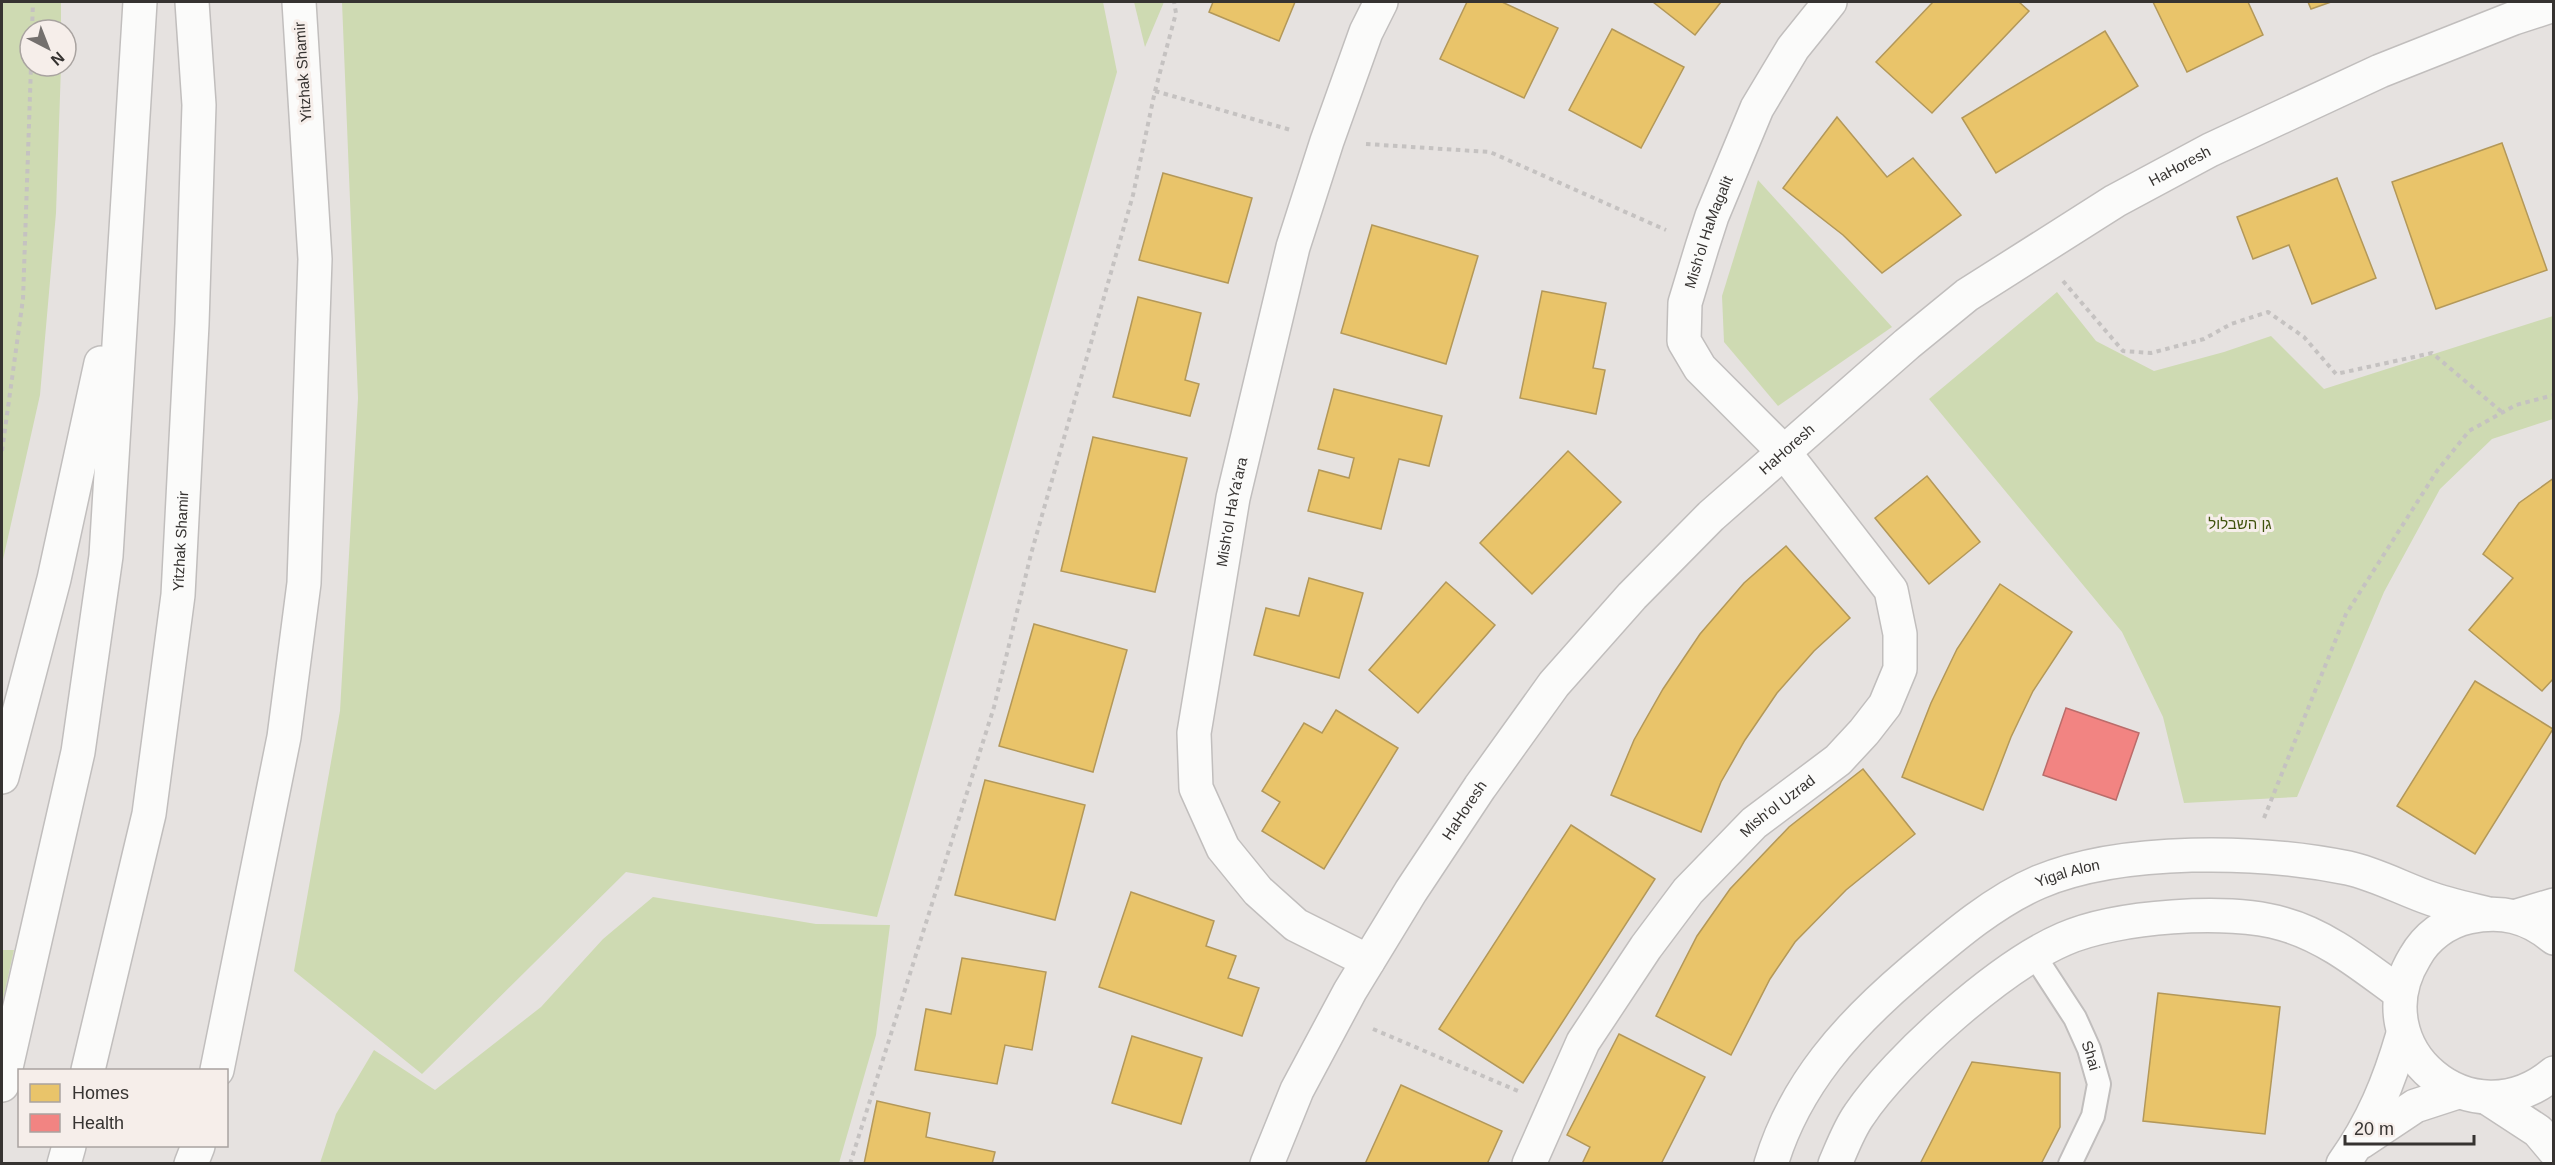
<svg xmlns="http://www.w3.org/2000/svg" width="2555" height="1165" viewBox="0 0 2555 1165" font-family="Arial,'Noto Sans Hebrew',sans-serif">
<rect width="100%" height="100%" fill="#e6e2e0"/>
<g fill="#cedab2">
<polygon points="2,2 61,2 61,30 30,30 30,66 61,66 56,213 40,395 2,564"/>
<polygon points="342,2 1103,2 1117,72 877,917 626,872 422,1074 294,971 340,711 358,398"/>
<polygon points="1134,2 1164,2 1145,47"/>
<polygon points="1758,180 1892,327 1778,406 1724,342 1722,296"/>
<polygon points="2057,292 2096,341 2154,371 2224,352 2271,336 2324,389 2553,316 2553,419 2492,439 2440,489 2384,592 2297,797 2184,803 2163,717 2122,632 1929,399"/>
<polygon points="653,897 816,924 890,925 876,1035 839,1163 320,1163 336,1114 374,1050 435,1090 541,1007 603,939"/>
<polygon points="2,950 14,950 2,1004"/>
</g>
<g fill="#e9c46a" stroke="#b39859" stroke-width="1.5">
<polygon points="1213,2 1295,2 1279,41 1209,12"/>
<polygon points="1467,2 1502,2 1558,28 1524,98 1440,59"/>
<polygon points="1653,2 1721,2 1695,35"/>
<polygon points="1933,2 2019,2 2029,11 1932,113 1876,62"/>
<polygon points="2153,2 2248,2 2263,35 2187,72"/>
<polygon points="2308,2 2331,2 2311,9"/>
<polygon points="1612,29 1684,67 1641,148 1569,110"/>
<polygon points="2105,31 2138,86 1996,173 1962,118"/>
<polygon points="1837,117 1887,177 1913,158 1961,215 1882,273 1843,235 1783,188"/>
<polygon points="2502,143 2547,270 2436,309 2392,182"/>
<polygon points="1163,173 1252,198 1228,283 1139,260"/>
<polygon points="2337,178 2376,278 2312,304 2289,245 2253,259 2237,217"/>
<polygon points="1372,225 1478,256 1446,364 1341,333"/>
<polygon points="1542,291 1606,303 1593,368 1605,370 1596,414 1520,398"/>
<polygon points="1138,297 1201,313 1185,380 1199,384 1190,416 1113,397"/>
<polygon points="1334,389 1442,416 1429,466 1399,459 1381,529 1308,511 1319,470 1349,478 1354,458 1318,449"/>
<polygon points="1093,437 1187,458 1155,592 1061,571"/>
<polygon points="1568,451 1621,502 1532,594 1480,543"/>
<polygon points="1927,476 1980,542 1929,584 1875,518"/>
<polygon points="2554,478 2554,678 2542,691 2469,630 2513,578 2483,554 2519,503"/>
<polygon points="1786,546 1850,618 1814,651 1777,693 1745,740 1721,782 1701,832 1611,795 1634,740 1663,689 1700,634 1744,583"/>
<polygon points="1309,578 1363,593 1339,678 1254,655 1266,608 1299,616"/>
<polygon points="1446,582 1495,625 1418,713 1369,670"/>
<polygon points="2000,584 2072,632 2033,691 2011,737 1983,810 1902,777 1931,703 1957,649"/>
<polygon points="1034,624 1127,650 1093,772 999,746"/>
<polygon points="2475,681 2553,729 2475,854 2397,806"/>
<polygon points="1336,710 1398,748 1324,869 1262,831 1280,802 1262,791 1304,723 1322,733"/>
<polygon points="1863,769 1915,834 1846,890 1795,942 1770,979 1731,1055 1656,1016 1697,936 1730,889 1789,827"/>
<polygon points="985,780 1085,805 1055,920 955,895"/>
<polygon points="1571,825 1655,879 1523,1083 1439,1029"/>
<polygon points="1131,892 1214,921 1206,946 1236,956 1228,978 1259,988 1242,1036 1099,987"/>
<polygon points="962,958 1046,972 1032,1050 1005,1045 997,1084 915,1070 926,1009 951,1014"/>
<polygon points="2158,993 2280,1007 2265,1134 2143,1121"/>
<polygon points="1619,1034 1705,1077 1661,1164 1582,1164 1590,1147 1567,1135"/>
<polygon points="1132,1036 1202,1058 1181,1124 1112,1103"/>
<polygon points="1972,1062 2060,1073 2060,1127 2041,1164 1920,1164"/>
<polygon points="1401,1085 1502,1131 1487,1164 1365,1164"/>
<polygon points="877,1101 930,1113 926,1137 995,1152 992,1164 864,1164"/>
</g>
<polygon fill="#f28482" stroke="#ba6c6a" stroke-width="1.5" points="2066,708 2139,733 2116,800 2043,775"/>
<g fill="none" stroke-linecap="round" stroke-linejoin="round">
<defs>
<g id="service">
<path id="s1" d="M2034 955 2075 1018 2089 1049 2099 1084 2093 1116 2070 1164"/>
</g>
<g id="minor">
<polyline points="2517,916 2554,905"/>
<path id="s2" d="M1368 961 1296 925 1258 891 1223 848 1196 788 1194 733 1233 498 1293 247 1327 141 1366 32 1381 2"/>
<polyline points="2361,1142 2415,1106 2458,1092"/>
<path id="s3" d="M1529 1164 1583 1042 1646 947 1688 891 1754 823 1838 760 1864 732 1885 705 1900 669V634L1891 590 1784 452 1700 368 1684 341 1685 303 1702 247 1712 216 1757 108 1793 48 1830 2"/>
<path d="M2343 1164C2373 1122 2389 1082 2403 1034"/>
</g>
<g id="tertiary">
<path d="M2554 938C2528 916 2501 910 2469 917 2446 922 2426 937 2415 957 2359 1048 2472 1143 2554 1073"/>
<polyline points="2489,1099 2538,1131 2554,1150"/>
<path id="s4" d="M1267 1164 1297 1090 1350 991 1411 891 1480 787 1554 684 1632 596 1711 516 1907 344 1967 295 2115 201 2210 150 2380 71 2514 18 2554 5"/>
<path id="s5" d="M1771 1164C1795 1084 1848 1026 1910 973 1949 940 1992 902 2039 882 2123 847 2259 850 2348 868 2376 874 2405 890 2432 899 2449 905 2467 909 2485 913"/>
<path d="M1835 1164C1842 1148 1849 1129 1859 1115 1897 1058 2001 966 2064 939 2116 916 2229 908 2283 924 2327 936 2364 967 2400 993"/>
</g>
<g id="trunk">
<polyline points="2,777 54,579 101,363"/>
<path id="s6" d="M88 1070 149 814 178 595 192 324 199 105 192 2"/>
<polyline points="217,1070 284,737 304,583 315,259 299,2"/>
<polyline points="2,1085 78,752 106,556 140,2"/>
<polyline points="64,1164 69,1146"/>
<polyline points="191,1164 198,1146"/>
</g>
</defs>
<use href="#service" stroke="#c1bebd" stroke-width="26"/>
<use href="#minor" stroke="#c1bebd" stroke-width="36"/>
<use href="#tertiary" stroke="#c1bebd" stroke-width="36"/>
<use href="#trunk" stroke="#c1bebd" stroke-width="36"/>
<g stroke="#c5c2c1" stroke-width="4" stroke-dasharray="4.5 4.5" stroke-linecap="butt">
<polyline points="32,30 33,2"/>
<polyline points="1155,91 1291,130"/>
<polyline points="1366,144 1490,152 1666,230"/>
<polyline points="2063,281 2123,351 2151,353 2204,339 2231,324 2268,312 2304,337 2336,374 2432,353 2503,413"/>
<polyline points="2,451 23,299 31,66"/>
<polyline points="2264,818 2346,614 2437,471 2469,431 2516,405 2554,395"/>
<polyline points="1373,1029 1518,1091"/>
<polyline points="850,1164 994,707 1031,554 1133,195 1155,91 1176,13 1174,2"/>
</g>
<use href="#service" stroke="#fbfbfa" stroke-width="22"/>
<use href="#minor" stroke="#fbfbfa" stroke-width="33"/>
<use href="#tertiary" stroke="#fbfbfa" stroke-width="33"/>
<use href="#trunk" stroke="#fbfbfa" stroke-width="33"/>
</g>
<g text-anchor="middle" stroke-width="6" stroke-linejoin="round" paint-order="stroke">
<g font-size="15" fill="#363331" stroke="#f6eeea">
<text transform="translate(303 72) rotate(-94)" y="5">Yitzhak Shamir</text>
<text dy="5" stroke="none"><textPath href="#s4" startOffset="1378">HaHoresh</textPath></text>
<text dy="5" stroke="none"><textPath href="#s3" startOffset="1146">Mish'ol HaMagalit</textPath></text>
<text dy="5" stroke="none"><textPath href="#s4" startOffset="892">HaHoresh</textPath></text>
<text dy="5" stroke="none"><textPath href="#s2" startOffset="532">Mish'ol HaYa'ara</textPath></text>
<text dy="5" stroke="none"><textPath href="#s6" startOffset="538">Yitzhak Shamir</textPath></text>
<text dy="5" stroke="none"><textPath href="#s3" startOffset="441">Mish'ol Uzrad</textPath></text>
<text dy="5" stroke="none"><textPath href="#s4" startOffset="406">HaHoresh</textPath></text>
<text dy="5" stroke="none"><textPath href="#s5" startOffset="428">Yigal Alon</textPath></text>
<text dy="5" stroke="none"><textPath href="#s1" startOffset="116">Shai</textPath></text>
</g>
<g font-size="15" fill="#3f520c" stroke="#f6eeea">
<text x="2240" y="529">גן השבלול</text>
</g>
</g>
<rect width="2555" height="1165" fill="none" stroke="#363331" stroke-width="6"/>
<rect x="18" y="1069" width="210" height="78" fill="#f6eeea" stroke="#a9a3a0" stroke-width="1.5"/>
<rect x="30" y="1084" width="30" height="18" fill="#e9c46a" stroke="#a9a3a0" stroke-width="1.5"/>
<text x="72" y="1099" font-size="18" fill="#363331">Homes</text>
<rect x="30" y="1114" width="30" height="18" fill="#f28482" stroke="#a9a3a0" stroke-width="1.5"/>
<text x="72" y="1129" font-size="18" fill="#363331">Health</text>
<g transform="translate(48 48) rotate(138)"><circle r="28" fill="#f6eeea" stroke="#a9a3a0" stroke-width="1.5"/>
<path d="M0-4.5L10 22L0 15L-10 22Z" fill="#74706e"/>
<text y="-9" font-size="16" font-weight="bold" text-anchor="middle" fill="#363331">N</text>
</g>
<path d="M2345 1135v9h129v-9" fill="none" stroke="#363331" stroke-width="3"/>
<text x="2354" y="1135" font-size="18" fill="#363331" stroke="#f6eeea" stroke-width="4.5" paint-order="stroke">20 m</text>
</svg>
